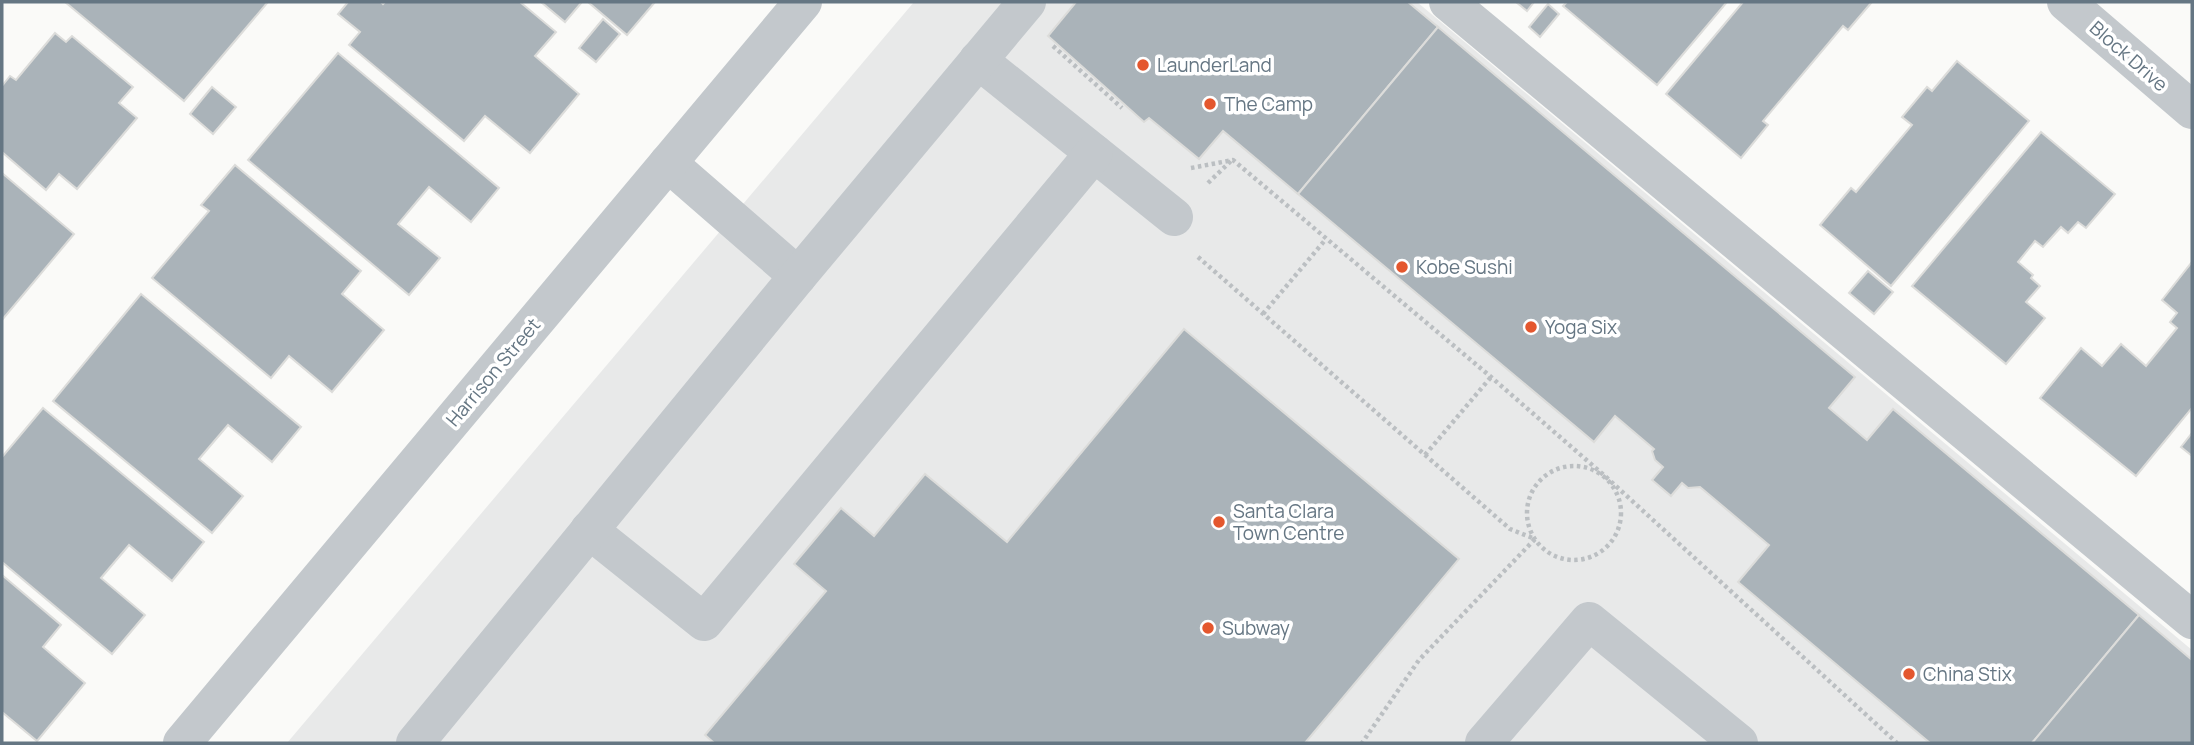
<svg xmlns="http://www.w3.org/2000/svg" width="2194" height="745" viewBox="0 0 2194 745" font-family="Manrope,sans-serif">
<rect width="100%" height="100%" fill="#fafaf8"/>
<polygon fill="#e8e9e9" points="914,2 1417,2 2192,650 2192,743 287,743"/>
<g fill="#aab3b9" stroke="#dcdcda" stroke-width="2">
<polygon points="65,2 268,2 184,101"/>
<polygon points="348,2 381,2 383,4 385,2 520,2 556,32 535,56 579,94 530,153 485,116 464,141 349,45 360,32 338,14"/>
<polygon points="541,2 582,2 565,22"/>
<polygon points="588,2 655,2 627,35"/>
<polygon points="1076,2 1408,2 1438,27 1298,194 1223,131 1199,159 1149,118 1144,122 1048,36"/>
<polygon points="1516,2 1534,2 1527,11"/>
<polygon points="1567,2 1727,2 1657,85 1563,6"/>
<polygon points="1743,2 1872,2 1848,30 1843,26 1763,121 1768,125 1741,158 1666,94"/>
<polygon points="1548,4 1559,14 1540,37 1529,27"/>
<polygon points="603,19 620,34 596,62 579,48"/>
<polygon points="1438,27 1855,377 1829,408 1867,440 1893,409 2139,615 2032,743 1930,743 1738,582 1769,545 1700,487 1688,488 1682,483 1671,496 1652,480 1663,467 1655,460 1652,451 1654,449 1615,416 1594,442 1298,194"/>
<polygon points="55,33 66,42 72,36 133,87 119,103 137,118 77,189 59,174 46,190 2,152 2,86 10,76 16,80"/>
<polygon points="338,53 499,188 471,222 429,187 398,224 440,258 409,295 248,160"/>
<polygon points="1957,61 2029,121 1891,286 1820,225 1851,188 1856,192 1912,125 1902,117 1927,87 1932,91"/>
<polygon points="212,87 236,107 213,134 190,114"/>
<polygon points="2041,132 2115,194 2086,228 2078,222 2068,233 2061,227 2043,247 2035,241 2018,262 2033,275 2031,278 2040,286 2026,302 2045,318 2006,364 1912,286"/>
<polygon points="235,165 361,271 342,294 384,330 332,392 289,356 271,378 152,278 209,211 201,205"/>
<polygon points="2,173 74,234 2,320"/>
<polygon points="2192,262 2192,408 2136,476 2040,398 2081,348 2102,366 2121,344 2146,366 2177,328 2170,322 2177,313 2162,300"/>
<polygon points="1868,271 1893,292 1874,314 1849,293"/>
<polygon points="141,294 301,427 272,462 228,425 199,459 243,496 212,533 53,401"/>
<polygon points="1184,329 1459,559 1305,743 714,743 705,735 826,591 794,564 841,508 874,536 925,474 1007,542"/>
<polygon points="43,408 204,542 172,581 129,545 101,578 145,615 112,654 2,562 2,457"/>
<polygon points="2192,433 2192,456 2181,447"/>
<polygon points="2,575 61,625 43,647 85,683 37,741 2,712"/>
<polygon points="2139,615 2192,660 2192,743 2032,743"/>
</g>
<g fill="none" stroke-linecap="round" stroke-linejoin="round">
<g stroke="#bbbfc2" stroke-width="4.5" stroke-dasharray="3.5 3.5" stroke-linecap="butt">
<polyline points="1053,46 1122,108"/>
<polyline points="1191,168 1233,160 1491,377 1606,477 1897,743"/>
<polyline points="1208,183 1232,160"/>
<polyline points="1198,257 1510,529 1535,539 1419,660 1362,743"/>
<polyline points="1263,314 1326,239"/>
<polyline points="1425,455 1491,377"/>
<circle cx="1574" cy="513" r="47"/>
</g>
<g stroke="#c3c8cc" stroke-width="38">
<polyline points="1448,2 2192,620"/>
<polyline points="2066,2 2192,110"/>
<polyline points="978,60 1174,217"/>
<polyline points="668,163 798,276"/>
<polyline points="589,530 704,622 1094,153"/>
<polyline points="182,743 803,2"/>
<polyline points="415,743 798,276 1027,2"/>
<polyline points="1484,743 1589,621 1739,743"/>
</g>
</g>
<g fill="#e4572e" stroke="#fff" stroke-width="2.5">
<circle cx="1143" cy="65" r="7"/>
<circle cx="1210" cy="104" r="7"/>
<circle cx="1402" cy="267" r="7"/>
<circle cx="1531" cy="327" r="7"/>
<circle cx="1219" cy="522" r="7"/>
<circle cx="1208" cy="628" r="7"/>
<circle cx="1909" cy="674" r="7"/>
</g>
<g text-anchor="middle" stroke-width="7" stroke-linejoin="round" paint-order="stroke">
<g font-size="19" fill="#657683" stroke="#fff">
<text transform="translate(2129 56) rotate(41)" y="7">Block Drive</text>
<text transform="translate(493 372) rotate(-50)" y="7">Harrison Street</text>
</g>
<g font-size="19" fill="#657683" stroke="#fff" text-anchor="start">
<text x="1157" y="72">LaunderLand</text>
<text x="1224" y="111">The Camp</text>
<text x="1416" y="274">Kobe Sushi</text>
<text x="1545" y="334">Yoga Six</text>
<text x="1233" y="518">Santa Clara<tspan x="1233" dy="22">Town Centre</tspan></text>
<text x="1222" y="635">Subway</text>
<text x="1923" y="681">China Stix</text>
</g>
</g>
<rect width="2194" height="745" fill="none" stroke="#657683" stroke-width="7"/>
</svg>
